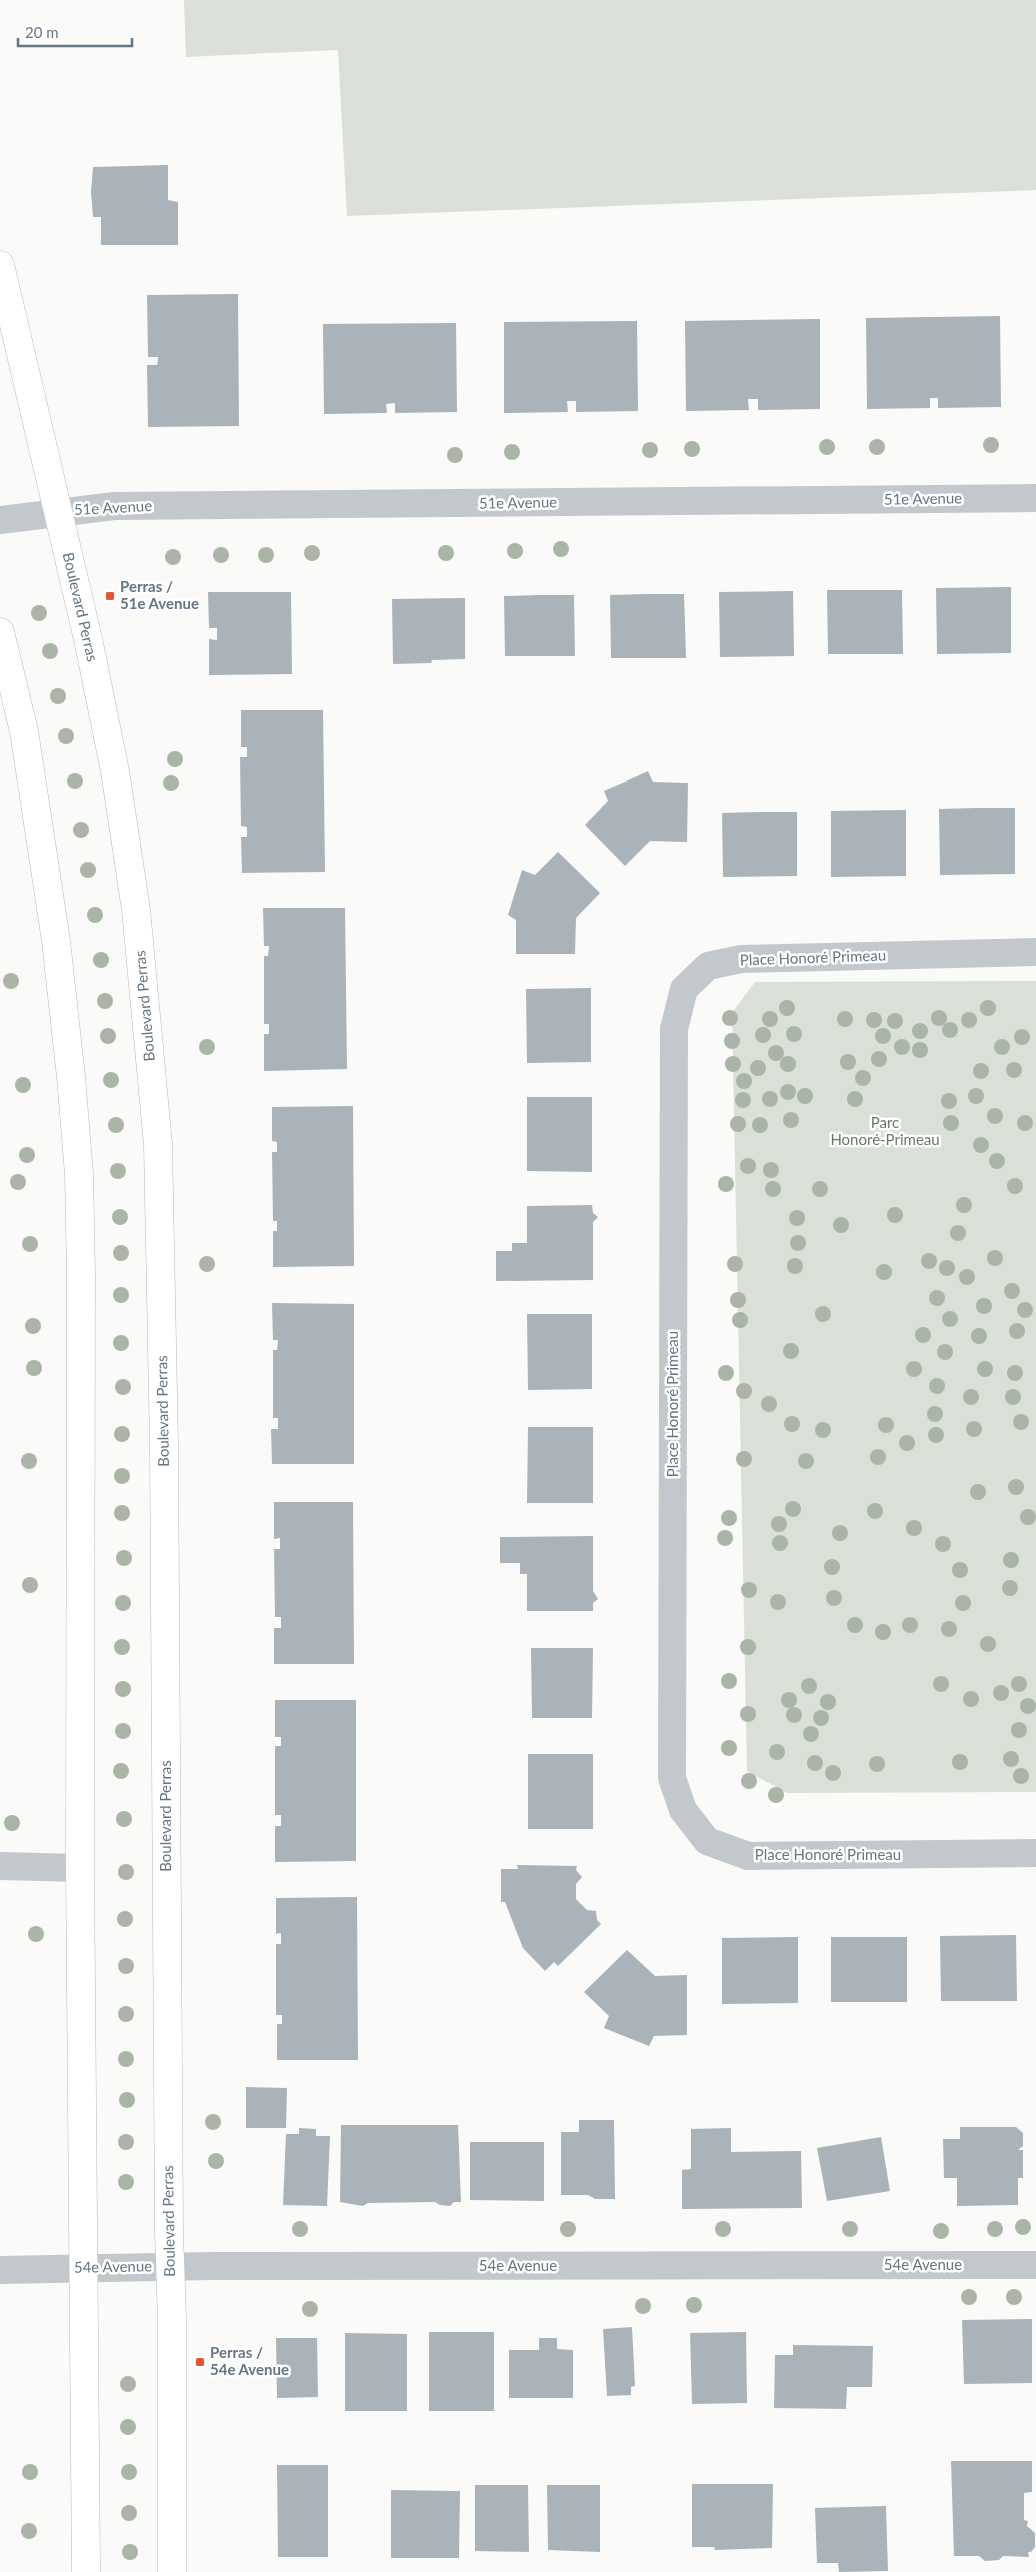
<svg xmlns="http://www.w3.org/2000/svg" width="1036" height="2572" viewBox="0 0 1036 2572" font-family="Lato,sans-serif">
<rect width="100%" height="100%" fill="#fafaf8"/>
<g fill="#dadfd7">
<polygon points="184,0 1036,0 1036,190 347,216 338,50 186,57"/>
<polygon points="1036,981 1036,1792 787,1793 747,1771 732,1013 755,982"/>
</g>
<g fill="#aab3b9">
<polygon points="168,165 168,200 178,202 178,245 101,245 101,217 93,217 91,192 93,167"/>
<polygon points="238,294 239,426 148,427 147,365 157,365 158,361 158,357 148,357 147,295"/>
<polygon points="1000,316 1001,407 938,408 938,398 930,398 930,408 867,409 866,318"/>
<polygon points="820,319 820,409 758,410 758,399 748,399 749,410 686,411 685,321"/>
<polygon points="637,321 638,411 576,412 576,401 567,401 568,412 504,413 504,322"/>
<polygon points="456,323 457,412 395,413 395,403 386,404 387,413 324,414 323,324"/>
<polygon points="1011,587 1011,653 937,654 936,588"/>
<polygon points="827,590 902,590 903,654 828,654"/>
<polygon points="793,591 794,656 720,657 719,592"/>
<polygon points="208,592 291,592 292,674 209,675 209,639 217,640 217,628 209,628"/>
<polygon points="647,594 684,594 686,658 611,658 610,595"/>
<polygon points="539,595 574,595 575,656 505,656 504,596"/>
<polygon points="465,598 465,659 432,660 431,663 393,664 392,599"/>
<polygon points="241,710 323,710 325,872 242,873 241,837 247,837 247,827 241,826 240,757 247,757 247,747 241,747"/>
<polygon points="648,771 653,782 688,783 687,842 650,841 625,866 585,825 608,801 604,791 625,782 627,783 626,781"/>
<polygon points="976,808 1015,808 1015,874 940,875 939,809"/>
<polygon points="906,810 906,876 831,877 831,811"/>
<polygon points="759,812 797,812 797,876 723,877 722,813"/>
<polygon points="558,852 600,893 576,918 575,954 516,954 516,920 508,915 522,870 535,875"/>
<polygon points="263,908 345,908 347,1069 264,1071 264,1034 269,1034 269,1024 264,1024 264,956 268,956 269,946 264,946"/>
<polygon points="591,988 591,1062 527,1063 526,989"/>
<polygon points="527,1097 592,1097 592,1172 527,1171"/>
<polygon points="353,1106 354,1266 273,1267 273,1231 277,1231 277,1221 273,1221 272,1152 277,1152 277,1142 272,1141 272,1107"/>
<polygon points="592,1205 593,1213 598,1217 593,1222 593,1280 496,1281 496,1251 512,1251 512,1243 527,1243 527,1206"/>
<polygon points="272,1303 354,1304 354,1464 272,1464 271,1429 278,1429 278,1418 273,1418 273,1350 277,1350 278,1340 273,1340"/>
<polygon points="527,1314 592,1314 592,1389 528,1390"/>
<polygon points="528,1427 593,1427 593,1503 527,1503"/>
<polygon points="274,1502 353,1502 354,1664 274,1664 274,1628 281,1628 281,1617 275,1617 274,1549 280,1549 280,1538 274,1539"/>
<polygon points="593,1536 593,1591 598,1599 593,1603 593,1611 527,1611 527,1574 520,1574 520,1563 500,1563 500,1537"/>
<polygon points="531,1648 593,1648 592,1718 532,1718"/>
<polygon points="275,1700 356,1700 356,1861 275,1862 275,1826 281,1826 281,1815 275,1815 275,1746 281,1746 281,1737 275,1737"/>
<rect x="528" y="1754" width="65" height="75"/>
<polygon points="517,1865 577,1866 576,1870 582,1877 576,1884 576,1899 587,1910 596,1911 597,1920 601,1924 558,1966 554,1962 545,1971 523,1948 505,1902 501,1902 501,1869 518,1869"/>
<polygon points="357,1897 358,2060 277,2060 277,2024 282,2024 282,2015 276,2015 276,1944 281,1944 281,1933 276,1934 276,1898"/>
<polygon points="1016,1935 1017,2001 941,2001 940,1936"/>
<polygon points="798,1937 798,2003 722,2004 722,1938"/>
<rect x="831" y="1937" width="76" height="65"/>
<polygon points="627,1950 655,1976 687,1975 687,2035 654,2036 649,2046 604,2028 609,2016 584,1992"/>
<polygon points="246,2087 287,2088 286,2128 246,2128"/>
<polygon points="579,2120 614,2120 615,2199 595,2199 588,2195 561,2195 561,2132 579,2132"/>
<polygon points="341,2125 458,2125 461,2202 454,2202 450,2206 440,2205 435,2202 368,2203 363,2206 340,2202"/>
<polygon points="960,2127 1016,2127 1023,2133 1023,2146 1018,2150 1023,2150 1023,2178 1018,2178 1018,2205 957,2206 957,2178 944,2178 943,2139 960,2139"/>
<polygon points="299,2128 316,2129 316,2136 330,2136 327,2206 283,2205 286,2134 299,2134"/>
<polygon points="731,2128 731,2152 801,2151 802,2208 682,2209 682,2170 691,2169 691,2129"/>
<polygon points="881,2137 890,2191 827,2201 817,2148"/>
<polygon points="470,2142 544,2142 544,2201 470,2200"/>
<polygon points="1032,2319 1032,2383 964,2384 962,2320"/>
<polygon points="632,2327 635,2386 631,2387 631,2395 607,2396 603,2329"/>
<rect x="429" y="2332" width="65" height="79"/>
<polygon points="746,2332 747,2403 692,2404 690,2333"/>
<polygon points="345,2333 407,2334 407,2411 345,2411"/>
<polygon points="276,2338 317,2338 318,2397 277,2398"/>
<polygon points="539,2338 557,2338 557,2349 573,2350 573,2398 509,2398 509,2350 539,2350"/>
<polygon points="793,2345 873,2346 872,2387 847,2387 846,2409 774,2408 775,2355 793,2355"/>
<polygon points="951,2461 1032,2461 1032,2492 1024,2493 1024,2520 1028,2521 1027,2526 1035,2533 1035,2547 1031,2552 1028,2552 1029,2557 1003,2556 999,2560 985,2561 979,2556 954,2556"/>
<polygon points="277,2465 328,2465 328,2557 278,2557"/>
<polygon points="692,2484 773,2484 772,2548 715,2550 714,2547 692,2547"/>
<polygon points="475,2485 528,2485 529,2552 475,2551"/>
<polygon points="547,2485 600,2485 600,2552 548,2550"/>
<polygon points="391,2490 460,2491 459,2558 391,2558"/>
<polygon points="886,2506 888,2571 839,2572 838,2563 817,2563 815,2508"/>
</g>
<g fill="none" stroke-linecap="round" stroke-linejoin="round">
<defs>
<g id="secondary">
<polyline points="0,265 88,639 115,771 136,910 158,1144 164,1445 169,2232 172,2319 172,2572"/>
<polyline points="0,632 24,731 56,941 71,1077 79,1174 81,1273 80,1868 86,2572"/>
</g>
</defs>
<use href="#secondary" stroke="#b3babf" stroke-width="29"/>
<g stroke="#c3c8cc" stroke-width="28">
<polyline points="0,520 114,506 1036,498"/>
<polyline points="1036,952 741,959 708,966 684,989 674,1029 672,1778 683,1810 707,1841 748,1856 1036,1853"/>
<polyline points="0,1866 80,1868"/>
<polyline points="0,2270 212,2266 1036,2265"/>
</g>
<use href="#secondary" stroke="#fff" stroke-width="28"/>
</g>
<g fill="#aab4a7">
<circle cx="991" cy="445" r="8"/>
<circle cx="827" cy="447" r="8"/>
<circle cx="877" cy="447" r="8"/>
<circle cx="692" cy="449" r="8"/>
<circle cx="650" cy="450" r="8"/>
<circle cx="512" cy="452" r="8"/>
<circle cx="455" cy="455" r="8"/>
<circle cx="561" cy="549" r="8"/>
<circle cx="515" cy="551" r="8"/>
<circle cx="312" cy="553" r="8"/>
<circle cx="446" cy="553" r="8"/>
<circle cx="221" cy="555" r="8"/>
<circle cx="266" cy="555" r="8"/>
<circle cx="173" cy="557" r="8"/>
<circle cx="39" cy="613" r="8"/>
<circle cx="50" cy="651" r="8"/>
<circle cx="58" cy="696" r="8"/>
<circle cx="66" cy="736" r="8"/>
<circle cx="175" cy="759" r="8"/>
<circle cx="75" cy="781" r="8"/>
<circle cx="171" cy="783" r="8"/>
<circle cx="81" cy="830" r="8"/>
<circle cx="88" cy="870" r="8"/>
<circle cx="95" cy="915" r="8"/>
<circle cx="101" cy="960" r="8"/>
<circle cx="11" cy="981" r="8"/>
<circle cx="105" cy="1001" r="8"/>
<circle cx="787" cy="1008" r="8"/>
<circle cx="988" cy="1008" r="8"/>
<circle cx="730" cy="1018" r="8"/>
<circle cx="939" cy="1018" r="8"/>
<circle cx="770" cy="1019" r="8"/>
<circle cx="845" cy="1019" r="8"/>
<circle cx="874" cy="1020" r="8"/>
<circle cx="969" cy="1020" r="8"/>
<circle cx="895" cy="1021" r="8"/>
<circle cx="950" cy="1030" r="8"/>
<circle cx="920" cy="1031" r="8"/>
<circle cx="794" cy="1034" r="8"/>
<circle cx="763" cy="1035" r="8"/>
<circle cx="108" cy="1036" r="8"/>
<circle cx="883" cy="1036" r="8"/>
<circle cx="1022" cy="1037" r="8"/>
<circle cx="732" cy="1041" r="8"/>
<circle cx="207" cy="1047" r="8"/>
<circle cx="902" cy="1047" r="8"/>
<circle cx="1002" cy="1047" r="8"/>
<circle cx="920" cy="1050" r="8"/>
<circle cx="776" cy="1053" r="8"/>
<circle cx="879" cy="1059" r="8"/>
<circle cx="848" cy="1062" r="8"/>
<circle cx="733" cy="1064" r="8"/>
<circle cx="788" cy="1064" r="8"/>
<circle cx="758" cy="1068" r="8"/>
<circle cx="1014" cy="1070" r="8"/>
<circle cx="981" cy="1071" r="8"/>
<circle cx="863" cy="1078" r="8"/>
<circle cx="111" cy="1080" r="8"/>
<circle cx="744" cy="1081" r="8"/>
<circle cx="23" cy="1085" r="8"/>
<circle cx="788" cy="1092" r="8"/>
<circle cx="805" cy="1096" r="8"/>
<circle cx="976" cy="1096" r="8"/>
<circle cx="770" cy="1099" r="8"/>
<circle cx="855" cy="1099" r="8"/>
<circle cx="743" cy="1100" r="8"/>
<circle cx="949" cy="1101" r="8"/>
<circle cx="995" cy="1116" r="8"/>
<circle cx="791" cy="1120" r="8"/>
<circle cx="951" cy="1123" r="8"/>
<circle cx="1025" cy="1123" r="8"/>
<circle cx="738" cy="1124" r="8"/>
<circle cx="116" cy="1125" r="8"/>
<circle cx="760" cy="1125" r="8"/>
<circle cx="981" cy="1145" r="8"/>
<circle cx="27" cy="1155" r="8"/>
<circle cx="997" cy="1161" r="8"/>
<circle cx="748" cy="1166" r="8"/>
<circle cx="771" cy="1170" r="8"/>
<circle cx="118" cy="1171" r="8"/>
<circle cx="18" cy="1182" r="8"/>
<circle cx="726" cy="1184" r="8"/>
<circle cx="1015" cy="1186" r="8"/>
<circle cx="773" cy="1189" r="8"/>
<circle cx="820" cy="1189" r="8"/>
<circle cx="964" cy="1205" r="8"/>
<circle cx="895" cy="1215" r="8"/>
<circle cx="120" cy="1217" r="8"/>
<circle cx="797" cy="1218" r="8"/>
<circle cx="841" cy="1225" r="8"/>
<circle cx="958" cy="1233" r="8"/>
<circle cx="798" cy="1243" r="8"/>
<circle cx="30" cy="1244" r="8"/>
<circle cx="121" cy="1253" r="8"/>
<circle cx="995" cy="1258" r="8"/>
<circle cx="929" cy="1261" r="8"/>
<circle cx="207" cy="1264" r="8"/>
<circle cx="735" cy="1264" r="8"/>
<circle cx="795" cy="1266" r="8"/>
<circle cx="947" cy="1268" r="8"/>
<circle cx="884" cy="1272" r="8"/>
<circle cx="967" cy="1277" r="8"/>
<circle cx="1012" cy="1291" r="8"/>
<circle cx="121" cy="1295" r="8"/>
<circle cx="937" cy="1298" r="8"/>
<circle cx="738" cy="1300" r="8"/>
<circle cx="984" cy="1306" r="8"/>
<circle cx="1025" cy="1310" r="8"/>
<circle cx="823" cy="1314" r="8"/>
<circle cx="950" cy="1319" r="8"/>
<circle cx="740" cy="1320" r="8"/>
<circle cx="33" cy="1326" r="8"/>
<circle cx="1017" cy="1331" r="8"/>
<circle cx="923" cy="1335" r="8"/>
<circle cx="979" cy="1336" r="8"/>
<circle cx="121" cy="1343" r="8"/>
<circle cx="791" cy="1351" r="8"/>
<circle cx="945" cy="1352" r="8"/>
<circle cx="34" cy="1368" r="8"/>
<circle cx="914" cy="1369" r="8"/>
<circle cx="985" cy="1369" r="8"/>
<circle cx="726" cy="1373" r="8"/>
<circle cx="1015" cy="1373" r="8"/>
<circle cx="937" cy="1386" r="8"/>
<circle cx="123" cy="1387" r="8"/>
<circle cx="744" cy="1391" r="8"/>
<circle cx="971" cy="1397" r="8"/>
<circle cx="1013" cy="1397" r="8"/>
<circle cx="769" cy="1404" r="8"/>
<circle cx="935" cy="1414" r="8"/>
<circle cx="1021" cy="1422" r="8"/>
<circle cx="792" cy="1424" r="8"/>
<circle cx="886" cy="1425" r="8"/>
<circle cx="974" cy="1429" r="8"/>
<circle cx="823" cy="1430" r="8"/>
<circle cx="122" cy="1434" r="8"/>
<circle cx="936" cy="1435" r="8"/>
<circle cx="907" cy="1443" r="8"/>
<circle cx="878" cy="1457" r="8"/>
<circle cx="744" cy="1459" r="8"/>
<circle cx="29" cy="1461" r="8"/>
<circle cx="806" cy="1461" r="8"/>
<circle cx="122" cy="1476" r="8"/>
<circle cx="1016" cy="1487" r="8"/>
<circle cx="978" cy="1492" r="8"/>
<circle cx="793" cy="1509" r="8"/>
<circle cx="875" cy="1511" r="8"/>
<circle cx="122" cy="1513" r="8"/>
<circle cx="1028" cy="1517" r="8"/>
<circle cx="729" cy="1518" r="8"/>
<circle cx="779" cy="1524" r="8"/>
<circle cx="914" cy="1528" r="8"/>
<circle cx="840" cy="1533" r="8"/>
<circle cx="725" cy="1538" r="8"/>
<circle cx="780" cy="1543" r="8"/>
<circle cx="943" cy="1544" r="8"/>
<circle cx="124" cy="1558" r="8"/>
<circle cx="1011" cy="1560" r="8"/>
<circle cx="832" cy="1567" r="8"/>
<circle cx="960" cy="1570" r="8"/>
<circle cx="30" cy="1585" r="8"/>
<circle cx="1010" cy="1588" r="8"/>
<circle cx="749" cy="1590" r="8"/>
<circle cx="834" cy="1598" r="8"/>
<circle cx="778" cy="1602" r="8"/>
<circle cx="123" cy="1603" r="8"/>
<circle cx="963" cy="1603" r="8"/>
<circle cx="855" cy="1625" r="8"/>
<circle cx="910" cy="1625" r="8"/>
<circle cx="949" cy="1629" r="8"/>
<circle cx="883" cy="1632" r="8"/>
<circle cx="988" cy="1644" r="8"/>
<circle cx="122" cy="1647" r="8"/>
<circle cx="748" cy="1647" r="8"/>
<circle cx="729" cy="1681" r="8"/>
<circle cx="941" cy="1684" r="8"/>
<circle cx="1019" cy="1684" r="8"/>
<circle cx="809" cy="1686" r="8"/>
<circle cx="123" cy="1689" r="8"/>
<circle cx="1001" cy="1693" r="8"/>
<circle cx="971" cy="1699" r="8"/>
<circle cx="789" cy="1700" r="8"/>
<circle cx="828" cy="1702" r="8"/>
<circle cx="1028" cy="1706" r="8"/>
<circle cx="748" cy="1714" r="8"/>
<circle cx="794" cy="1715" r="8"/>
<circle cx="821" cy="1718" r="8"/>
<circle cx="1019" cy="1730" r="8"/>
<circle cx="123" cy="1731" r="8"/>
<circle cx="811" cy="1734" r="8"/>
<circle cx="729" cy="1748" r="8"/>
<circle cx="777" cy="1752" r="8"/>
<circle cx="1011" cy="1759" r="8"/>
<circle cx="960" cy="1762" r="8"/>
<circle cx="815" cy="1763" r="8"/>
<circle cx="877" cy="1764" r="8"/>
<circle cx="121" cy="1771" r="8"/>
<circle cx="833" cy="1773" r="8"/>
<circle cx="1021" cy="1776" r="8"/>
<circle cx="749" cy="1781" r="8"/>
<circle cx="776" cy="1795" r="8"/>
<circle cx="124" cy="1819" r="8"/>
<circle cx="12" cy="1823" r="8"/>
<circle cx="126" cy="1872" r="8"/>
<circle cx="125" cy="1919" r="8"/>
<circle cx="36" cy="1934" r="8"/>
<circle cx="126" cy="1966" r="8"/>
<circle cx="126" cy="2014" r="8"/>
<circle cx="126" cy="2059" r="8"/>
<circle cx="127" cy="2100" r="8"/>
<circle cx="213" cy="2122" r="8"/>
<circle cx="126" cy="2142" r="8"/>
<circle cx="216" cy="2161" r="8"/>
<circle cx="126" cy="2182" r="8"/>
<circle cx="1023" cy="2227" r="8"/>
<circle cx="300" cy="2229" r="8"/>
<circle cx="568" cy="2229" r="8"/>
<circle cx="723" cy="2229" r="8"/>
<circle cx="850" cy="2229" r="8"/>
<circle cx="995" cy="2229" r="8"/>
<circle cx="941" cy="2231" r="8"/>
<circle cx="969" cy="2297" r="8"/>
<circle cx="1014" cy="2297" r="8"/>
<circle cx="694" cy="2305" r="8"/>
<circle cx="643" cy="2306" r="8"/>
<circle cx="310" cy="2309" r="8"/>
<circle cx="128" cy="2384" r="8"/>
<circle cx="128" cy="2427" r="8"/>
<circle cx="30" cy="2472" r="8"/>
<circle cx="129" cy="2472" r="8"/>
<circle cx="129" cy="2513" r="8"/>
<circle cx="29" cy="2531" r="8"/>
<circle cx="130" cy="2552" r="8"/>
</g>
<g fill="#e4572e" stroke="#fff" stroke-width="2">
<rect x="105" y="591" width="10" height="10" rx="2.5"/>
<rect x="195" y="2357" width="10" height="10" rx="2.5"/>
</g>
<g text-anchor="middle" stroke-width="5" stroke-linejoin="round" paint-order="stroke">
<g font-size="15" fill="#657683" stroke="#fff">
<text transform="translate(923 499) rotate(-1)" y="5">51e Avenue</text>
<text transform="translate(518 503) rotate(-1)" y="5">51e Avenue</text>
<text transform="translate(113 508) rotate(-3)" y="5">51e Avenue</text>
<text transform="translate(80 607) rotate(77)" y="5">Boulevard Perras</text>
<text transform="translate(813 958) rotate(-2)" y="5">Place Honoré Primeau</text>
<text transform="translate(145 1006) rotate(-95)" y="5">Boulevard Perras</text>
<text transform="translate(673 1404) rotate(-90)" y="5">Place Honoré Primeau</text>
<text transform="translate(163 1411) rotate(-91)" y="5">Boulevard Perras</text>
<text transform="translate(166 1816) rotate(-90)" y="5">Boulevard Perras</text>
<text x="828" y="1860">Place Honoré Primeau</text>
<text transform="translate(169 2221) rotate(-91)" y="5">Boulevard Perras</text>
<text x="923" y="2270">54e Avenue</text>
<text x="518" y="2271">54e Avenue</text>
<text transform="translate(113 2267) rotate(-1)" y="5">54e Avenue</text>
</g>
<g font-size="15" font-weight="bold" fill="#657683" stroke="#fff" text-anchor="start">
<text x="120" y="592">Perras /<tspan x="120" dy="17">51e Avenue</tspan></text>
<text x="210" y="2358">Perras /<tspan x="210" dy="17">54e Avenue</tspan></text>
</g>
<g font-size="15" fill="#687a64" stroke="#fff">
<text x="885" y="1128">Parc<tspan x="885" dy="17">Honoré-Primeau</tspan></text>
</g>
</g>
<path d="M18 38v8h114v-8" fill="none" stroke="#657683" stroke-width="2.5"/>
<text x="25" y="38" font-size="15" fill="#657683" stroke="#ffffff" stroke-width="4" paint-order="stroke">20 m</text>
</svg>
